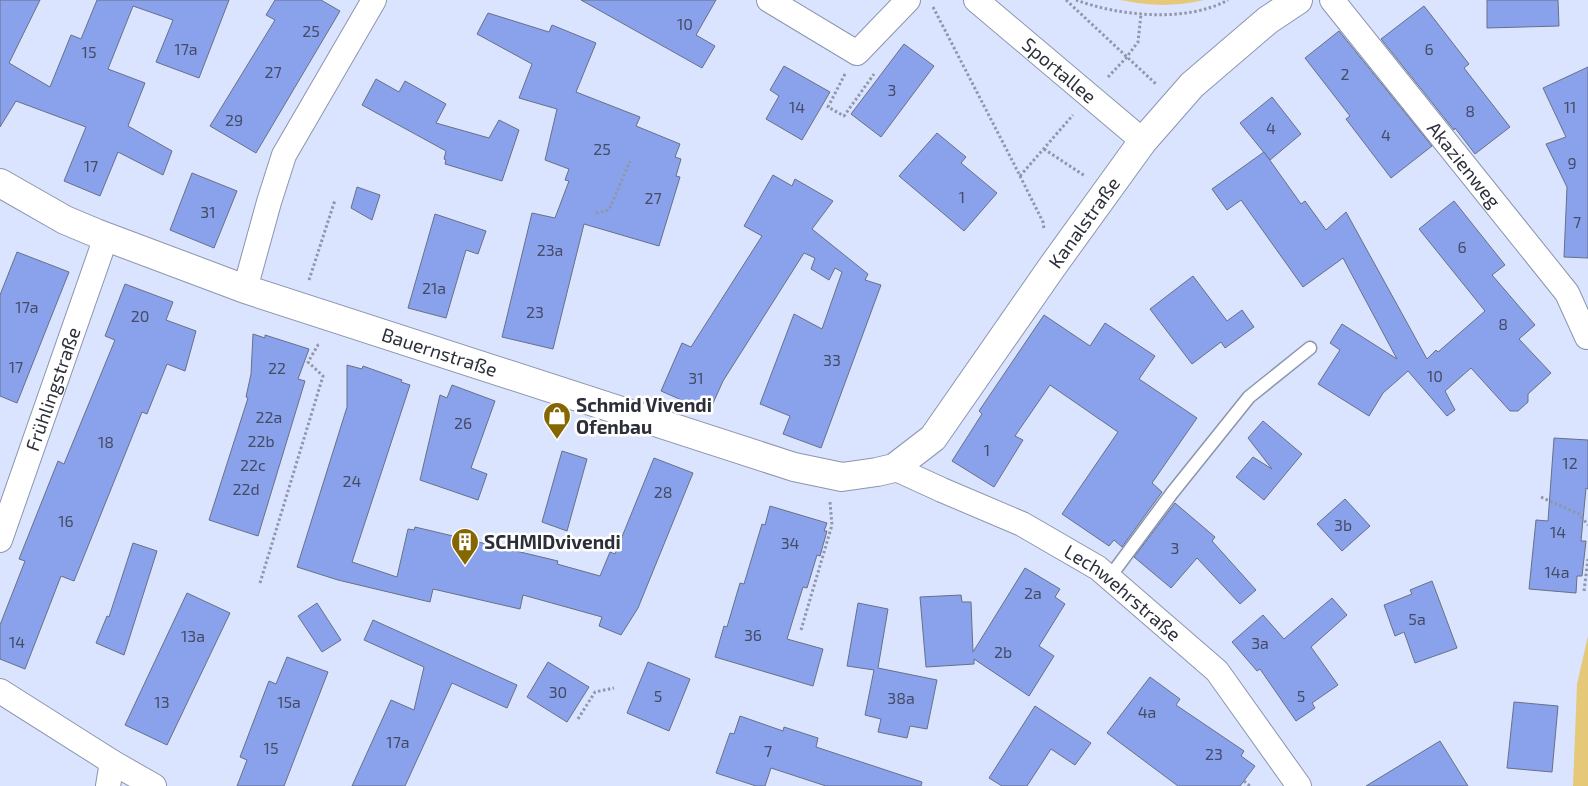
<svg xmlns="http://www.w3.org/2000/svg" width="1588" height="786" viewBox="0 0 1588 786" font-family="'Exo 2',sans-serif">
<rect width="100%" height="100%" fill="#dae4ff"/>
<g fill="#e6c879">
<path d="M1120 0H1204C1173 7 1151 6 1120 0Z"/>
<polygon points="1588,636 1588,786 1573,786 1577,684"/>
</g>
<g fill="#8aa2eb" stroke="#677087">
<polygon points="0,0 40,0 9,63 50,87 71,35 81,39 97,0 229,0 199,78 156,62 173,20 133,6 108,69 145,83 128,126 172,151 163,175 118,152 100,196 64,181 86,127 16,101 0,127"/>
<polygon points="275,0 321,0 340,11 256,153 210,126 275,20 266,15"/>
<polygon points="581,0 716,0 696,35 715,46 702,68"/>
<polygon points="1487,0 1558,0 1559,26 1487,28"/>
<polygon points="1424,6 1469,64 1464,68 1510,127 1475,154 1455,128 1454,130 1381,39"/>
<polygon points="488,13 549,32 552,25 596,43 576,92 640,117 636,126 680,144 675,157 681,159 676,176 680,177 659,246 584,224 553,349 502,337 532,213 555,218 569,181 565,180 569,169 545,160 557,109 519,98 532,64 477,34"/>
<polygon points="1339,31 1432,146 1391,178 1346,119 1350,116 1305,58"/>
<polygon points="904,44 934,66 881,137 851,114"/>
<polygon points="784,66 830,92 802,140 766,119 779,96 770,90"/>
<polygon points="1588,67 1588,258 1564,257 1567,187 1546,144 1566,137 1543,88"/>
<polygon points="376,79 399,92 405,81 446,104 436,123 489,138 499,120 519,130 502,181 445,164 446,160 444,159 446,151 362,105"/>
<polygon points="1272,97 1301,134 1270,160 1240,123"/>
<polygon points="937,133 966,157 961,163 997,193 964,231 899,176"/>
<polygon points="1264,152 1301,204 1305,201 1326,230 1346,212 1427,359 1436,350 1438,352 1485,311 1419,229 1454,201 1505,265 1492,275 1535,325 1519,339 1551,373 1528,394 1528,402 1518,411 1510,411 1471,368 1445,391 1455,410 1447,416 1408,371 1383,393 1369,416 1318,384 1340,350 1330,343 1342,324 1397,359 1343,258 1303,287 1241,200 1227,210 1212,189"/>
<polygon points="192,173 237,191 214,248 170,230"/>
<polygon points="773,175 792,186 795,179 833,201 812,229 868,274 865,280 881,285 821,448 783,434 790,416 760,404 794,314 822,329 842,272 835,268 829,280 811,269 815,258 804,253 723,381 709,412 661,391 682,343 691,347 762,236 744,226"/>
<polygon points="357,187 380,195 372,220 351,208"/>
<polygon points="435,214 486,231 478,254 466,250 446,318 408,308"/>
<polygon points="17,252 69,272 17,403 0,396 0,295"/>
<polygon points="1193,276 1227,321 1242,310 1254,327 1225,348 1221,342 1192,364 1150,309"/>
<polygon points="125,284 173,302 166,320 196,331 185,371 167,364 147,414 142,412 74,581 61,576 25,669 0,659 0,625 25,561 19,559 58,461 64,464 115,340 105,336"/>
<polygon points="1044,315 1090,346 1105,323 1155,356 1139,379 1197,418 1152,483 1162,492 1122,547 1114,540 1109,546 1062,514 1118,432 1050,385 1015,436 1023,440 994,487 952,461 982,414 979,411"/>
<polygon points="253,334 265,338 265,335 309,349 298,379 305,381 258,536 209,520 248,398 246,397 251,374"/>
<polygon points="347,365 362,369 363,366 402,380 401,382 410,385 352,562 397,577 408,529 414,530 415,527 558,561 557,564 600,576 610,552 615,554 654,458 693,473 638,608 621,635 599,626 602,617 523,595 520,609 433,589 430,602 338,580 297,567 347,407"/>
<polygon points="452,385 495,401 471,468 487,474 478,500 420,480 440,395 447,398"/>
<polygon points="1263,421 1302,454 1264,500 1236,477 1253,457 1272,469 1248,438"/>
<polygon points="1554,438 1588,440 1588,489 1586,488 1581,541 1586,541 1582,576 1577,576 1576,593 1529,589 1536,520 1548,521"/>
<polygon points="562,451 587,459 567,531 542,522"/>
<polygon points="1345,499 1370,526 1342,551 1317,524"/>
<polygon points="1175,503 1215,537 1212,541 1256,590 1240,604 1197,558 1171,588 1134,557"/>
<polygon points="770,506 827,523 824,531 827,531 820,556 817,555 807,588 803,587 787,639 823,649 813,686 715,657 724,626 727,627 740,583 744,584 762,524 765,525"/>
<polygon points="133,543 157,551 124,655 96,643 107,616 109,617"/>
<polygon points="1025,568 1060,589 1055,597 1065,604 1039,646 1054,656 1029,696 974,659 974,664 926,667 920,597 961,595 962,602 971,602 973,652"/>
<polygon points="1432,581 1457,648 1415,663 1404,632 1395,636 1384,605 1412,594 1410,590"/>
<polygon points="187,593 230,613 167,745 125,725"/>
<polygon points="1332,598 1347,615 1311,647 1338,685 1312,703 1315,708 1296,721 1260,669 1257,671 1232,642 1263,615 1284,639"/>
<polygon points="317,603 341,640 322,652 298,616"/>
<polygon points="858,603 888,609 878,668 937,680 927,729 910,726 907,738 878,732 881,719 865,715 874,670 847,666"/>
<polygon points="373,620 517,685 507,708 452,683 405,786 352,786 391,700 414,710 424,667 364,640"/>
<polygon points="287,657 328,672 284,786 237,786 247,760 240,757 269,681 276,684"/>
<polygon points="548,662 589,687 567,722 527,697"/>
<polygon points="648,662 690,679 669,731 627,713"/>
<polygon points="1150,677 1180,699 1176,705 1244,751 1241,756 1255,766 1240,786 1178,786 1107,733"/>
<polygon points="1514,702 1558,706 1552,772 1507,768"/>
<polygon points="1035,706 1091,743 1075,765 1051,749 1027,786 1002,786 989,778"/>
<polygon points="740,716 783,731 784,727 818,738 816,747 922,782 921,786 826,786 771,768 765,786 756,786 716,773 730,733 734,734"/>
<polygon points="1440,741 1468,786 1366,786"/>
</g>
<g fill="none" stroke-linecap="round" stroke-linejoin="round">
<defs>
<polyline id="lane" points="1109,578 1172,493 1249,397 1310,348"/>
<g id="street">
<polyline points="769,0 857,53 908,0"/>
<path id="s1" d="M976 0 1143 141"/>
<path id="s2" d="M1332 0 1567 293 1587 337"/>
<polyline points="245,289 269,202 284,155 374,0"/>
<path id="s3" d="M894 468 942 490 1022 524 1098 568 1217 671 1299 786"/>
<path id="s4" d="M0 540 106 237"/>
<polyline points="0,691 112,762 154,786"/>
<polyline points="108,786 112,762"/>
</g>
<g id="secondary">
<path id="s5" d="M0 183 65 220 96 233 245 289 794 467 842 477 877 472 894 468 933 438 1052 267 1143 141 1192 85 1268 20 1298 0"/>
</g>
</defs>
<use href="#lane" stroke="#8c95ae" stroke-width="15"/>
<use href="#street" stroke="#8c95ae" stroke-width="26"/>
<use href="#secondary" stroke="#8c95ae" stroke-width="30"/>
<g stroke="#9097ab" stroke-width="3" stroke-dasharray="2.5 2.5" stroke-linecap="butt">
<polyline points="1066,0 1157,85"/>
<path d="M1076 0C1119 16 1186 23 1228 0"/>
<polyline points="933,7 1014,164 1043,222 1044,229"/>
<polyline points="845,74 828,107 844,116 874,74"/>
<polyline points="1108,77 1126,58 1138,42 1141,14"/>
<polyline points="1044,149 1085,176"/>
<polyline points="1020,176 1073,115"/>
<polyline points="596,213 609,210 630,161"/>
<polyline points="309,280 335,200"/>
<polyline points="1541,497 1579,514 1588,525"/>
<polyline points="260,583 323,376 308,362 318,345 320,344"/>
<polyline points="1584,591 1588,559"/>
<polyline points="801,630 832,525 830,502"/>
<polyline points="578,719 595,692 614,688"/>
<polyline points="1244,781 1250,786"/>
</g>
<use href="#lane" stroke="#fff" stroke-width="12"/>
<use href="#street" stroke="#fff" stroke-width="24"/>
<use href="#secondary" stroke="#fff" stroke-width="28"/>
</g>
<defs>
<symbol id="shop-pin" viewBox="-11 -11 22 30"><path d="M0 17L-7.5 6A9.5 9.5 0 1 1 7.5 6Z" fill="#856701" stroke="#fff"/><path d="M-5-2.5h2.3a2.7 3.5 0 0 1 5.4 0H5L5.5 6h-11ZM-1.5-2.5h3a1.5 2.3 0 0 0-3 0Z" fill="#fff"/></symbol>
<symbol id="building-pin" viewBox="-11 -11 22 30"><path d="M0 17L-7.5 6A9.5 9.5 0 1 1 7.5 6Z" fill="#856701" stroke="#fff"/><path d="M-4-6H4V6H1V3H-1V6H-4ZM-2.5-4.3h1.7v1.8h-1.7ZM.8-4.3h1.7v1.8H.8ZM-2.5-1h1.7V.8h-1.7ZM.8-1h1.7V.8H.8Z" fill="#fff"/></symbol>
</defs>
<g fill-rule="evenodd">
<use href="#shop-pin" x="541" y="400" width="32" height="43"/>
<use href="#building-pin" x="449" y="526" width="32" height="43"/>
</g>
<g text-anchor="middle" stroke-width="5" stroke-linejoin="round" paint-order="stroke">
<g font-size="16" fill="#444c66">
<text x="685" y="30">10</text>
<text x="311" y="37">25</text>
<text x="186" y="55">17a</text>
<text x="1429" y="55">6</text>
<text x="89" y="58">15</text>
<text x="273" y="78">27</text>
<text x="1345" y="80">2</text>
<text x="892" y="96">3</text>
<text x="797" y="113">14</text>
<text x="1570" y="113">11</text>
<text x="1470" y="117">8</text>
<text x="234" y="126">29</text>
<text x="1271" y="134">4</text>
<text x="1386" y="141">4</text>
<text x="602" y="155">25</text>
<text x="1572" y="169">9</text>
<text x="91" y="172">17</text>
<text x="962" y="203">1</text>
<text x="653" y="204">27</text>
<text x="208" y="218">31</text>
<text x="1577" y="228">7</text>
<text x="1462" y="253">6</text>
<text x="550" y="256">23a</text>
<text x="434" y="294">21a</text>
<text x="27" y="313">17a</text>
<text x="535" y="318">23</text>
<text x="140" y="322">20</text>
<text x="1503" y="330">8</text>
<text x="832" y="366">33</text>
<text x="16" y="373">17</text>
<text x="277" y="374">22</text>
<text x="1435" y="382">10</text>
<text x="696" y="384">31</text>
<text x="269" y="423">22a</text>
<text x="463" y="429">26</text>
<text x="261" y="447">22b</text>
<text x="106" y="448">18</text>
<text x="987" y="456">1</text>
<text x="1570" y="469">12</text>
<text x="253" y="471">22c</text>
<text x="352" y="487">24</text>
<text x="246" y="495">22d</text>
<text x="663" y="498">28</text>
<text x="66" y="527">16</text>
<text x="1343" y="531">3b</text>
<text x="1558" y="538">14</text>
<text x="790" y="549">34</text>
<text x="1175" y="554">3</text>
<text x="1557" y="578">14a</text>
<text x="1033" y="599">2a</text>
<text x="1417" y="625">5a</text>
<text x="753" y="641">36</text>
<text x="193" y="642">13a</text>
<text x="17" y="648">14</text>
<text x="1260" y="649">3a</text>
<text x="1003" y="658">2b</text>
<text x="558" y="698">30</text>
<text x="658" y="702">5</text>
<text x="1301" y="702">5</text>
<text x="901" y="704">38a</text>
<text x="162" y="708">13</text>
<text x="289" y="708">15a</text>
<text x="1147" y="718">4a</text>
<text x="398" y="748">17a</text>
<text x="271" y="754">15</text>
<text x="768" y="757">7</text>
<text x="1214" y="760">23</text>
</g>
<g font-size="19" fill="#2c2f3a" stroke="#fff">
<text dy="7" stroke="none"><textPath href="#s1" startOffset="109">Sportallee</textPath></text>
<text dy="7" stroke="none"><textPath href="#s2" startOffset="211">Akazienweg</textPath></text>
<text dy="7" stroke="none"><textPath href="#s5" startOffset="1259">Kanalstraße</textPath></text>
<text dy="7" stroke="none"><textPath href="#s5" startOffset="472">Bauernstraße</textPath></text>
<text dy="7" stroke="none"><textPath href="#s4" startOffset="160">Frühlingstraße</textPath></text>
<text dy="7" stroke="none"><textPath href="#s3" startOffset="262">Lechwehrstraße</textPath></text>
</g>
<g font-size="19" font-weight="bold" fill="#2c2f3a" stroke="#fff" text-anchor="start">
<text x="576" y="412">Schmid Vivendi<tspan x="576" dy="22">Ofenbau</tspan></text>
<text x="484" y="549">SCHMIDvivendi</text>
</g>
</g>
</svg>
